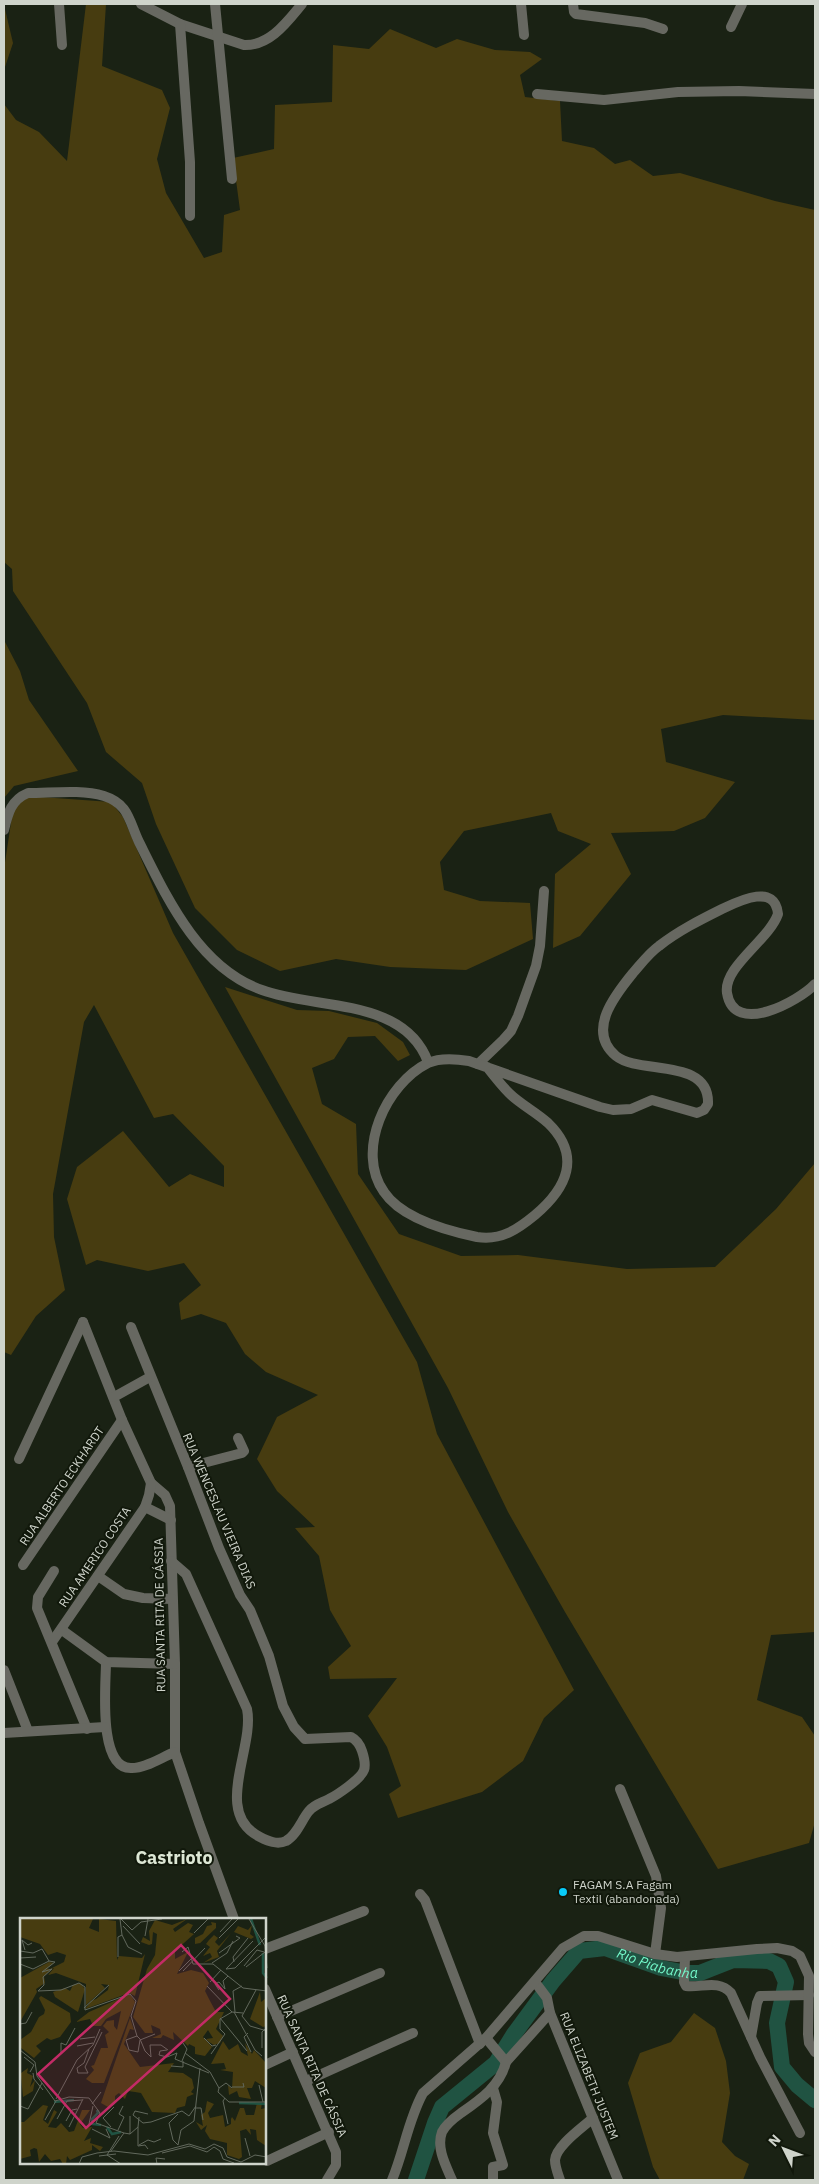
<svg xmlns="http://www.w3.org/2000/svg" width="819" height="2184" viewBox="0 0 819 2184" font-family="'IBM Plex Sans',sans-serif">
<rect width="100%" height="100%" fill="#1a2214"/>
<g fill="#473c10">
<polygon points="86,4 106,4 102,66 162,90 170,108 157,159 166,193 204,258 222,252 224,215 240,210 233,158 274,149 275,105 332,102 333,45 369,49 390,29 436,48 457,39 495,50 530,52 542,59 520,75 525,97 560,101 562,141 594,148 615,164 630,160 653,176 680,173 775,201 815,210 815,720 723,715 661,729 666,762 735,782 705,818 674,831 611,833 631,874 580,936 553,948 555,874 591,844 558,831 551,813 464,831 440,862 444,890 480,901 530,903 533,939 466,970 390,967 336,959 280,971 237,950 195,908 156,824 142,783 106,752 87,703 13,591 12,569 4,562 4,104 16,120 39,132 67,161"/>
<polygon points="4,5 13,43 4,70"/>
<polygon points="4,640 20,671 29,700 78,771 14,786 4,798"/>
<polygon points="27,796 111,802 123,817 173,933 417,1362 437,1434 574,1690 544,1718 523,1761 482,1792 398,1818 389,1794 401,1786 387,1747 368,1716 397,1678 330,1679 328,1667 351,1646 330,1610 319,1556 295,1528 315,1527 277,1491 257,1459 277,1417 318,1395 266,1372 245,1354 226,1323 201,1314 181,1320 179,1303 201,1285 184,1263 148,1271 97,1260 86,1265 67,1199 77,1167 123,1131 169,1187 190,1174 224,1187 224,1166 173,1114 154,1118 94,1005 84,1022 53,1194 54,1237 65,1290 36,1316 11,1355 4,1352 4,869 12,816 17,801"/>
<polygon points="225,987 297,1010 329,1011 377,1023 403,1042 410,1055 398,1061 375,1036 348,1037 334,1059 312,1068 322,1104 356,1124 358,1174 399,1234 461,1256 518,1255 627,1269 715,1267 776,1209 815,1163 815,1632 771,1635 757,1700 802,1717 815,1736 815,1822 809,1843 718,1869 565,1612 508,1512 448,1388"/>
<polygon points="694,2013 715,2028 726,2061 730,2093 722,2142 735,2156 749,2164 743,2180 660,2180 653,2167 628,2083 640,2053 671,2042"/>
</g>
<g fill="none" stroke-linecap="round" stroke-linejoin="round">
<path stroke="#205342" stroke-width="16" id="s1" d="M416 2180 435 2123 442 2107 496 2063 514 2034 553 1981 579 1951 605 1948 661 1968 687 1973H700L733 1960 769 1961 779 1966 786 1982 777 2023 782 2067 797 2085 815 2100"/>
<g stroke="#676861" stroke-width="10">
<polyline points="59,4 62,45"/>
<path d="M141 4 180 24 244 45C270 46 287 22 302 4"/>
<polyline points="215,4 232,179"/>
<polyline points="521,4 524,35"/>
<polyline points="573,4 574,12 576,14 645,23 663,29"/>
<polyline points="180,24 190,162 190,216"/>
<polyline points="731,27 742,4"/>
<polyline points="537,94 604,100 678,92 739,91 815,94"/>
<path d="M4 830C8 813 11 800 28 793 52 793 81 789 104 796 129 804 129 821 139 842 167 898 199 968 262 990 316 1010 404 997 428 1062"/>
<polyline points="478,1064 503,1040 511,1031 518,1016 536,966 540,946 544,891"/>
<path d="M487 1067C494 1076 501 1085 509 1093 520 1104 536 1112 548 1123 582 1156 567 1188 535 1215 518 1229 501 1241 477 1237 448 1231 402 1219 384 1192 355 1151 386 1084 428 1063 439 1058 457 1059 469 1061L600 1107 613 1110 631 1109 652 1100 697 1113 704 1110 708 1104C710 1057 639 1075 616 1056 586 1031 615 995 633 973 641 964 649 953 659 946 678 931 700 920 722 909 737 902 775 882 778 914 769 940 723 967 727 993 734 1037 799 1001 815 984"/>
<polyline points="83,1322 122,1420 151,1483 165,1495 170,1506 175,1664 175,1752 199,1823 234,1919"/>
<path d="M131 1327 188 1467 219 1548 240 1595 250 1610 269 1656 283 1706 294 1727 305 1739 351 1737C357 1740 360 1745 362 1751 364 1757 366 1764 364 1770 361 1779 337 1795 329 1799 322 1803 315 1804 309 1811 302 1819 297 1835 286 1841 277 1845 268 1841 260 1837 212 1813 255 1748 247 1709L186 1574 171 1561"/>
<polyline points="114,1397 150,1377"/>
<polyline points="19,1459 83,1322"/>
<polyline points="188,1467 242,1453 244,1451 238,1438"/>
<polyline points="145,1507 171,1520"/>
<polyline points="23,1565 122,1420"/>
<polyline points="54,1571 38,1597 37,1608 87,1729"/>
<polyline points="98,1576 124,1594 143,1598 172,1599"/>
<polyline points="62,1630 106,1662 175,1664"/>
<polyline points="52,1642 145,1507 149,1495 151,1483"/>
<path d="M106 1662C106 1683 97 1770 132 1768 146 1768 162 1757 175 1752"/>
<polyline points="4,1670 28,1731"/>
<polyline points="4,1733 105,1727"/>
<polyline points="620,1789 656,1876 661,1908 655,1954"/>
<polyline points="420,1894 425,1900 480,2044"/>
<polyline points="265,1949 364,1911"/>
<path d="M685 1958 684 1982 686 1986C702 1988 718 1979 731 1993L760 2057 800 2133"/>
<polyline points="535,1982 547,1998 550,2013 618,2180"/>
<polyline points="265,1989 336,2152 336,2165 327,2180"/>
<polyline points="277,2017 380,1973"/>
<polyline points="751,2037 757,2003 760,1996 809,1995"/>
<polyline points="486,2038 506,2062"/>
<polyline points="265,2065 293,2052"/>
<polyline points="306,2081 413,2033"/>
<polyline points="493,2088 497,2102 493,2133 503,2165 493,2167 493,2180"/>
<polyline points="267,2161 329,2132"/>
<path d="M392 2180C404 2152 408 2120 423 2093L486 2038 563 1948 584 1936H598L655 1954 677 1957 757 1949 777 1948 792 1951 800 1956 809 1976 808 2034 809 2043 815 2052"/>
<path d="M452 2180C446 2166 436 2148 442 2132 446 2124 454 2118 461 2113 481 2099 500 2086 506 2062L550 2013"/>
<path d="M560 2180C558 2174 555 2167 555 2160 556 2146 582 2128 593 2118"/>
</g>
</g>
<circle fill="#08cbf9" stroke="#11180b" stroke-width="2" cx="563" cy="1892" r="5"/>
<g text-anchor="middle" stroke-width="4" stroke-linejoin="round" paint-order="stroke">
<g font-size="12" fill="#cfd4cb" stroke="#11180b">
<text transform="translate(62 1486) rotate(-56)" y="4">RUA ALBERTO ECKHARDT</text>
<text transform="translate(219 1511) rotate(67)" y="4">RUA WENCESLAU VIEIRA DIAS</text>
<text transform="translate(95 1557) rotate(-56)" y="4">RUA AMERICO COSTA</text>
<text transform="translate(160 1615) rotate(-91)" y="4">RUA SANTA RITA DE CÁSSIA</text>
<text transform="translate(312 2066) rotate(66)" y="4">RUA SANTA RITA DE CÁSSIA</text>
<text transform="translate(589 2076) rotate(68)" y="4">RUA ELIZABETH JUSTEM</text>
</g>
<g font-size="12" fill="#cfd4cb" stroke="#11180b" text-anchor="start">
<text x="573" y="1889">FAGAM S.A Fagam<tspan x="573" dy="14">Textil (abandonada)</tspan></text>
</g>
<g font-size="14" font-style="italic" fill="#73f7c9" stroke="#11180b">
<text dy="5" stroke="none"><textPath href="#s1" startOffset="368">Rio Piabanha</textPath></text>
</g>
<g font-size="18" font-weight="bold" fill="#dde7d5" stroke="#11180b">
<text x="174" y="1864">Castrioto</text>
</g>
</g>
<g transform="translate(20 1918)">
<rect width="246" height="246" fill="#1a2214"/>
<path d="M0 1H73L69 10 79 14V1L96 3 97 42 99 38 122 40 125 36 115 78 109 75 65 91 71 83 76 81 88 72 89 67 81 66 85 70 66 87V66L36 55 28 57 34 50 24 54 44 44 46 37 37 34 28 37 20 26 0 19ZM167 1 153 11 155 14 168 5 173 7 169 14 174 16 155 33V41L168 34 157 56 171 52 183 55 189 65 185 73 189 81 196 94H204L196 111 203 118 200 125 194 127 189 124 186 121 193 120 188 112 183 119 192 129 185 138 175 136V129L169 126 168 128 153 114 154 122 143 117 141 120H132L141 116 140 111 131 107 133 115H125L113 99 127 51 135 37 137 16 133 14 132 26 129 27 121 24 123 19 130 23 129 13 135 2 152 7ZM191 4 196 5V10L177 28 180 25 175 26V20L183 16 187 8 192 7ZM232 7 230 16 234 19 231 21 214 14 218 8 228 12ZM211 15 197 33 199 39 183 45 192 39 190 35 183 38 190 29 186 26 189 22 194 17 198 20 195 24 199 28ZM29 44 34 45 27 50 31 52 24 58 25 65 16 71 17 74 0 104V60ZM60 65 65 71 58 94 35 79 33 74 45 70 50 73 53 67ZM240 74 241 84 246 80V108L243 109 230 101ZM110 76 115 84 84 165H72L66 161 74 152 71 148 74 147 81 130H88L85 117 89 114 83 108 87 103 94 102V108L97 112 101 93 86 101 81 108H73L70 101 56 104 69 94ZM21 78 50 95 51 104 40 119 31 122 27 120 16 128 21 133 14 140 1 130 0 122 11 114 19 99 24 96 25 92 19 80ZM110 100 114 112 110 111 104 126 120 149 154 145 148 154 163 155 172 161 174 170 171 174 174 176 167 179 165 188 157 190 155 195 132 194 121 175 115 174 108 173 105 181 99 175 95 178V186L88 189 81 185ZM203 123 209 132 218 126 221 134 228 138 225 125 232 136 234 132 246 145V170L235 163 232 170H227L231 181 219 179 217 173 209 177 208 167 212 171 213 154 200 152 206 151 204 145 191 146ZM0 149 1 155 8 150 7 155 13 158 10 169 15 162 13 173 3 179ZM187 183 194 186 188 195 190 200 203 197 205 209 211 206V201L212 199 215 203 220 190H224L226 197H234L237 185H242L241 191 246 190V228L237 222 236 212 230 211 231 217 226 211 220 213 222 239 219 241 207 237V225L190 221 185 213 187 207 181 212 176 204 183 208 181 197 185 194ZM23 187 28 188 23 202 28 206 34 192 37 194 28 209 36 210 41 205 49 214 54 213 62 192H70L60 206 63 210 72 209 64 223 71 220 70 225 83 229 80 233 72 227V232L50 242 47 238 46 246H43L40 241 31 243 25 236 19 244 17 231 14 230 10 232 11 238 0 241V245V204H4Z" fill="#473c10"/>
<path fill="none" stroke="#205342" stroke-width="2.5" d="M231 1 240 27M243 35V55L247 60M34 184 54 182M219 185 247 186M77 192 78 195 72 201V206L81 207M87 209 92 216 101 214"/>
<path fill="none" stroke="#62695d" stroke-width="1" d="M101 1 112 12 121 4 142 1M229 1 245 28 247 50M103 8 120 26M200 14 212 1M174 15 188 1M102 17 108 29 122 36M125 18 128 1M199 20 218 1M5 32 2 22 8 27 12 25M0 33 13 35 22 31 29 43 13 51 0 46M162 34 168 29 173 46H193L223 70 247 73M199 35 220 20 216 18M98 39V19L102 17 100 1M0 40 16 39M214 44 213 39 228 20M192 45 207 35 213 23M224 48 237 32 244 34M226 49 245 34M206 51 215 50 247 18M206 51 233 23M159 53 171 41M163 53 185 30M190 64 201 52M187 68 212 94M199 72 195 66 199 64 205 71 203 63 208 58M236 72 222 98 230 108 247 113M18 73 41 72 59 65 65 69V92L110 76 116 83 111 98 117 118M18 73 24 67 23 59 32 51 22 54 35 44 29 43M64 90 89 67M214 94 235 132 242 138M215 94 213 73 222 68M200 100 227 133M0 106 6 105 12 94M228 115 224 119 231 134M184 120 192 128 196 127M60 121 75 119M120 122 118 134 109 132 106 122 117 118 120 121 125 133 131 139M120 122 135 116M46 127 55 110M57 128 73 125M242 130V114L247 109M69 131 64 145 57 150 58 155H68L65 149 82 114M0 132 15 144 17 158 35 183 49 179 69 180 80 195 76 205 104 215 110 216 118 209 119 199M147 132 140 133 139 137 147 139 157 135M157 135 155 141 189 155M165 135 190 154 199 170 198 174 209 184H247M191 136 205 116 200 111V101L212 94 223 95M38 138 41 135V125L46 127M4 139 14 147 10 154M131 139 130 127H141L148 132M162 143 167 131 163 125M151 148 163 149V143M13 155 14 161 23 172M239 167 243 184M212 169H224L223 165M199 170 206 165 212 170M205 180 203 183 208 206M36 181 57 142 73 127 80 111M72 186 81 174M0 188 8 191 22 165M176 190H181L183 202M128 196 115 193 113 197 123 205 131 204 162 193 169 198 176 188M158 196 149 205 153 222 158 227M37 201 47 183 62 182M25 202 36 183M46 203 52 192 57 191M69 206 73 188M49 209 63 181M91 209 83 200 94 189M118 209V228L125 227 128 231M72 211 90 220 86 211M98 212 104 199 99 196 103 188M110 216V198M99 218 87 237 101 246M225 220 230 238M119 227 128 222 134 224 141 221M158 227 161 212 174 203 180 150M91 233 104 215M142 235 170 228 187 234 194 229 200 233 203 241 214 245M79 238 96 236M59 246 62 239 77 235 94 233 128 237 169 226 185 231 194 226 203 230 207 239 221 244 235 237 247 239M137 246 136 240 145 241"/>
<path fill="#c32b66" fill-opacity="0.15" stroke="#c32b66" stroke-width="2.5" d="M161 27 210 81 66 210 18 156Z"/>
<rect width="246" height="246" fill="none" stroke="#cfd4cb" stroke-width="2.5"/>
</g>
<rect width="819" height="2184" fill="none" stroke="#cfd4cb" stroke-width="10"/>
<g transform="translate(784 2149) rotate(312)" stroke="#11180b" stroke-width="4" paint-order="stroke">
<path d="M0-4L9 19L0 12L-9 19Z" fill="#cfd4cb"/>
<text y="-8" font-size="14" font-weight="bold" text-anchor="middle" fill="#cfd4cb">N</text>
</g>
</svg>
